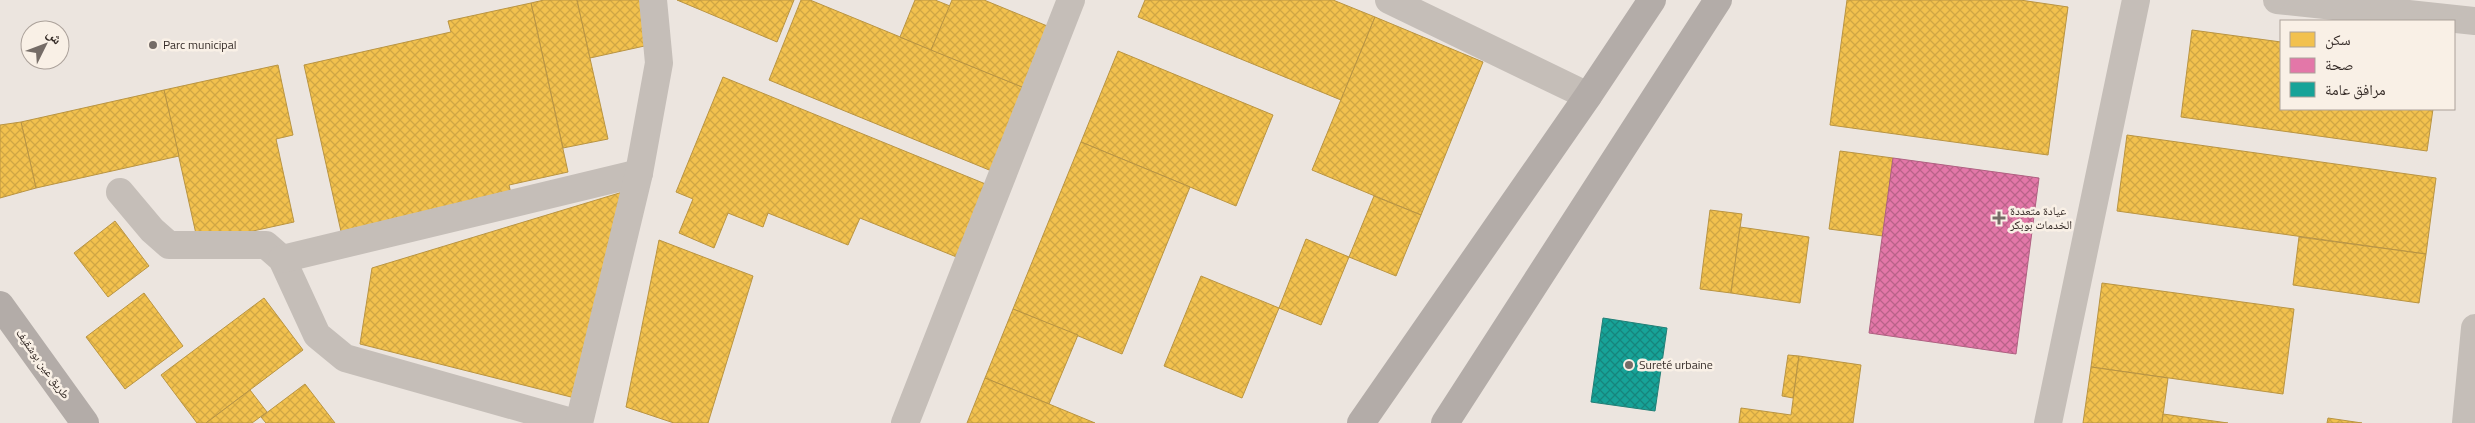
<svg xmlns="http://www.w3.org/2000/svg" width="2475" height="423" viewBox="0 0 2475 423" font-family="'Titillium Web','Noto Naskh Arabic',sans-serif">
<defs>
<pattern id="homes-cross-hatch" width="8" height="8" patternUnits="userSpaceOnUse" patternTransform="scale(1.25)"><rect width="8" height="8" fill="#f2c14e"/><path d="M0 0l8 8M0 8l8-8" fill="none" stroke="#d0a644"/></pattern>
<pattern id="health-cross-hatch" width="8" height="8" patternUnits="userSpaceOnUse" patternTransform="scale(1.25)"><rect width="8" height="8" fill="#e377a8"/><path d="M0 0l8 8M0 8l8-8" fill="none" stroke="#b96289"/></pattern>
<pattern id="public-cross-hatch" width="8" height="8" patternUnits="userSpaceOnUse" patternTransform="scale(1.25)"><rect width="8" height="8" fill="#17a398"/><path d="M0 0l8 8M0 8l8-8" fill="none" stroke="#16857c"/></pattern>
</defs>
<rect width="100%" height="100%" fill="#ece5df"/>
<g fill="url(#homes-cross-hatch)" stroke="#b99442">
<polygon points="544,0 577,0 608,139 563,148 531,3"/>
<polygon points="577,0 640,0 649,45 590,58"/>
<polygon points="677,0 794,0 777,42"/>
<polygon points="801,0 810,0 1032,91 999,174 769,80"/>
<polygon points="915,0 935,0 950,6 931,50 900,37"/>
<polygon points="952,0 984,0 1057,30 1032,91 931,50"/>
<polygon points="1145,0 1333,0 1375,17 1341,100 1138,17"/>
<polygon points="1847,0 2020,0 2068,7 2048,155 1830,125"/>
<polygon points="531,3 568,172 509,185 512,198 342,236 304,65 451,32 448,21"/>
<polygon points="1375,17 1483,62 1421,215 1312,170"/>
<polygon points="2192,30 2281,42 2281,109 2433,109 2427,151 2181,117"/>
<polygon points="1118,51 1273,115 1236,206 1081,142"/>
<polygon points="278,65 293,135 276,139 294,222 198,243 164,90"/>
<polygon points="723,77 988,185 959,258 860,218 848,245 768,213 763,227 728,213 714,248 679,233 693,199 676,192"/>
<polygon points="164,90 179,156 36,188 21,122"/>
<polygon points="21,122 36,188 0,198 0,125"/>
<polygon points="2127,135 2436,178 2426,254 2117,211"/>
<polygon points="1081,142 1190,187 1122,354 1013,309"/>
<polygon points="1840,151 1893,158 1883,236 1829,229"/>
<polygon points="626,191 575,398 360,344 372,268"/>
<polygon points="1374,196 1421,215 1396,276 1349,257"/>
<polygon points="1710,210 1742,214 1731,293 1700,289"/>
<polygon points="115,221 149,266 108,297 74,253"/>
<polygon points="1740,227 1809,237 1800,303 1731,293"/>
<polygon points="2299,237 2426,254 2419,303 2293,285"/>
<polygon points="1306,239 1349,257 1321,325 1279,308"/>
<polygon points="659,240 753,276 708,423 674,423 626,407"/>
<polygon points="1201,276 1279,308 1242,398 1164,366"/>
<polygon points="2102,283 2294,309 2283,394 2091,367"/>
<polygon points="144,293 183,346 125,389 86,337"/>
<polygon points="264,298 303,350 206,423 197,423 161,375"/>
<polygon points="1013,309 1078,335 1049,404 985,378"/>
<polygon points="1788,355 1799,356 1793,398 1782,396"/>
<polygon points="1799,356 1861,365 1853,423 1739,423 1741,408 1791,415"/>
<polygon points="2091,367 2168,378 2162,423 2083,423"/>
<polygon points="985,378 1049,404 1095,423 967,423"/>
<polygon points="305,384 335,423 266,423 261,417"/>
<polygon points="250,390 267,412 252,423 206,423"/>
<polygon points="2163,414 2228,423 2162,423"/>
<polygon points="2328,418 2362,423 2327,423"/>
</g>
<polygon fill="url(#health-cross-hatch)" stroke="#af6081" points="1893,158 2039,178 2016,354 1869,333"/>
<polygon fill="url(#public-cross-hatch)" stroke="#207f76" points="1603,318 1667,328 1655,411 1591,402"/>
<g fill="none" stroke-linecap="round" stroke-linejoin="round">
<g stroke="#c5beb8" stroke-width="28">
<polyline points="1389,0 1588,96"/>
<polyline points="2277,0 2475,21"/>
<polyline points="120,192 152,230 169,245 266,245 282,259 317,335 345,358 575,423"/>
<polyline points="282,259 639,173"/>
<polyline points="579,423 639,173 659,63 653,0"/>
<polyline points="905,423 1071,0"/>
<polyline points="2048,423 2136,0"/>
<polyline points="2466,423 2475,328"/>
</g>
<g stroke="#b3aca8" stroke-width="28">
<polyline points="0,305 85,423"/>
<polyline points="1361,423 1588,96 1652,0"/>
<polyline points="1445,423 1718,0"/>
</g>
</g>
<g fill="#756c67" stroke="#f9f0e6" stroke-width="2">
<circle cx="153" cy="45" r="5"/>
<path d="M1996.5 210.5h5v5h5v5h-5v5h-5v-5h-5v-5h5z"/>
<circle cx="1629" cy="365" r="5"/>
</g>
<g text-anchor="middle" stroke-width="5" stroke-linejoin="round" paint-order="stroke">
<g font-size="12" fill="#352b27" stroke="#f9f0e6" text-anchor="start">
<text x="163" y="49">Parc municipal</text>
<text x="2010" y="215">عيادة متعددة<tspan x="2010" dy="14">الخدمات بوبكر</tspan></text>
<text x="1639" y="369">Sureté urbaine</text>
</g>
<g font-size="12" fill="#352b27" stroke="#f9f0e6">
<text transform="translate(43 364) rotate(54)" y="4">طريق عين بوشقيف</text>
</g>
</g>
<rect x="2280" y="20" width="175" height="90" fill="#f9f0e6" stroke="#aba19a"/>
<rect x="2290" y="32" width="25" height="15" fill="#f2c14e" stroke="#aba19a"/>
<text x="2325" y="45" font-size="15" fill="#352b27">سكن</text>
<rect x="2290" y="58" width="25" height="15" fill="#e377a8" stroke="#aba19a"/>
<text x="2325" y="70" font-size="15" fill="#352b27">صحة</text>
<rect x="2290" y="82" width="25" height="15" fill="#17a398" stroke="#aba19a"/>
<text x="2325" y="95" font-size="15" fill="#352b27">مرافق عامة</text>
<g transform="translate(45 45) rotate(48)"><circle r="24" fill="#f9f0e6" stroke="#aba19a"/>
<path d="M0-4L9 19L0 12L-9 19Z" fill="#756c67"/>
<text y="-8" font-size="14" font-weight="bold" text-anchor="middle" fill="#352b27">ش</text>
</g>
</svg>
